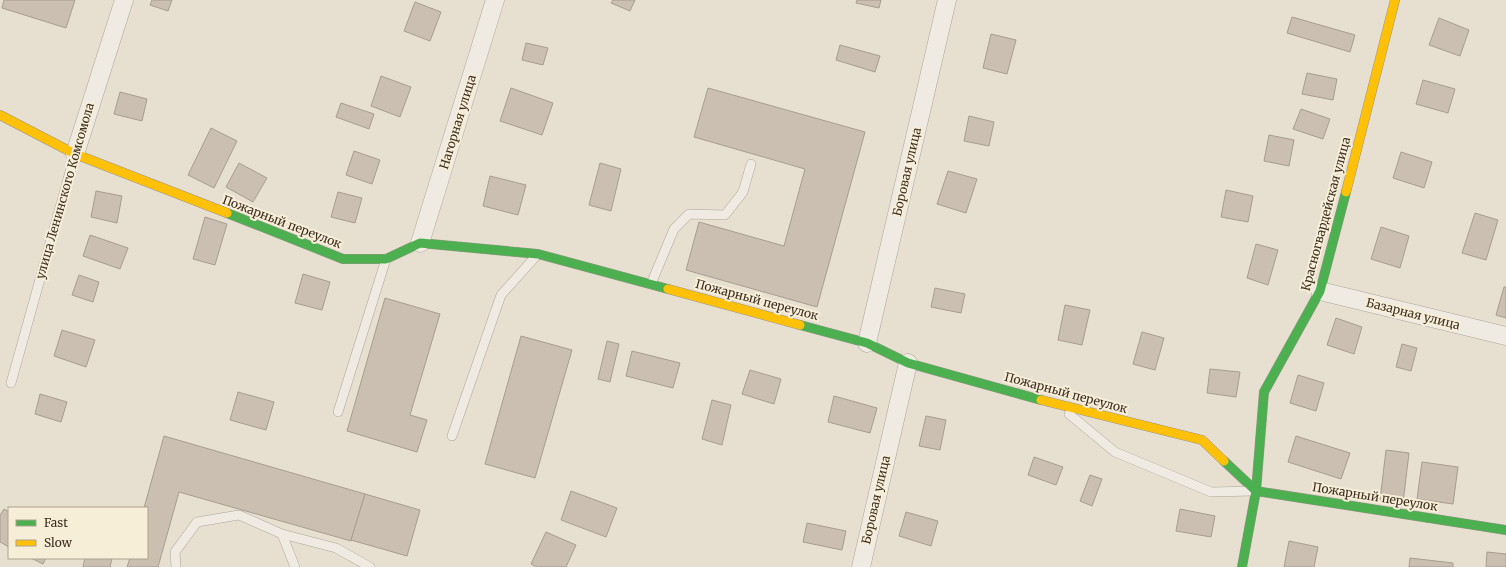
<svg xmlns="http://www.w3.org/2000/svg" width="1506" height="567" viewBox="0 0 1506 567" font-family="Merriweather,serif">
<rect width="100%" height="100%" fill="#e7e0d1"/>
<g fill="#cbbfb2" stroke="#a89c90">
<polygon points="4,0 75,0 66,28 2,8"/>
<polygon points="152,0 172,0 168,11 150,5"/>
<polygon points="613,0 635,0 630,11 611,3"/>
<polygon points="857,0 881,0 879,8 856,3"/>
<polygon points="415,2 441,12 430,41 404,31"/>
<polygon points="1292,17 1355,35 1350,52 1287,33"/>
<polygon points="1439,18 1469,30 1460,56 1429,45"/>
<polygon points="991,34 1016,40 1007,74 983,68"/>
<polygon points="526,43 548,48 543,65 522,60"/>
<polygon points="840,45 880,56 875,72 836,60"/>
<polygon points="1307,73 1337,79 1333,100 1302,94"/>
<polygon points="381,76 411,87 400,117 371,106"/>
<polygon points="1423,80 1455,89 1448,113 1416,104"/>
<polygon points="511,88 553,103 542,135 500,121"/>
<polygon points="708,88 865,132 817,307 686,270 699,222 784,246 805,169 694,137"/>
<polygon points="120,92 147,99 142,121 114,114"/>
<polygon points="341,103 374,114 369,129 336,117"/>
<polygon points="1301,109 1330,119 1323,139 1293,129"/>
<polygon points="969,116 994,122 989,146 964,141"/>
<polygon points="211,128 237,141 214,188 188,175"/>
<polygon points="1269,135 1294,140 1289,166 1264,161"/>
<polygon points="354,151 380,160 372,184 346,175"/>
<polygon points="1401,152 1432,162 1424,188 1393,178"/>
<polygon points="239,163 267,178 253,202 226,187"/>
<polygon points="600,163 621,169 611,211 589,205"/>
<polygon points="948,171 977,179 966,213 937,204"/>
<polygon points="490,176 526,185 518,215 483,206"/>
<polygon points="1226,190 1253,196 1248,222 1221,217"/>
<polygon points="96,191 122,196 117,223 91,217"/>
<polygon points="338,192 362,198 355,223 331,217"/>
<polygon points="1475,213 1498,220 1486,260 1462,253"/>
<polygon points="205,217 227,224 215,265 193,259"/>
<polygon points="1381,227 1409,236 1400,268 1371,259"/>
<polygon points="90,235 128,248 120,269 83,256"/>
<polygon points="1256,244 1278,250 1268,285 1247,278"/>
<polygon points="303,274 330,282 322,310 295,303"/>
<polygon points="79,275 99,282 93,302 72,295"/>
<polygon points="1504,287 1506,287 1506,318 1496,315"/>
<polygon points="935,288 965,294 961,313 931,307"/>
<polygon points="385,298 440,314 410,415 427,420 417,452 347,431"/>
<polygon points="1065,305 1090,310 1082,345 1058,340"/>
<polygon points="1336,318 1362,327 1354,354 1327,345"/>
<polygon points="62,330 95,340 86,367 54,356"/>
<polygon points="1142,332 1164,338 1155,370 1133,364"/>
<polygon points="521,336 572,350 535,478 485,464"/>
<polygon points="607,341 619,344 610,382 598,379"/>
<polygon points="1402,344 1417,348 1411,371 1396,367"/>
<polygon points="632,351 680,363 673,388 626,376"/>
<polygon points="1210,369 1240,372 1236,397 1207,393"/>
<polygon points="750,370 781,379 774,404 742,394"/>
<polygon points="1298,375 1324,383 1316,411 1290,403"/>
<polygon points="238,392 274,402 266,430 230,420"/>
<polygon points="40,394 67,402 61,422 35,414"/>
<polygon points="834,396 877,408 870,433 828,422"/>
<polygon points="712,400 731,405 722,445 702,439"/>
<polygon points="926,416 946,420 940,450 919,446"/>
<polygon points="164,436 365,494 351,541 179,492 158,567 127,567 130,558 147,558 147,508 144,508"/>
<polygon points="1296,436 1350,453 1341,479 1288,462"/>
<polygon points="1386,450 1409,453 1403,503 1380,500"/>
<polygon points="1034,457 1063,467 1056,485 1028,475"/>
<polygon points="1422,462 1458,467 1453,504 1417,499"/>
<polygon points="1090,475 1102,479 1092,506 1080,501"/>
<polygon points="571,491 617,508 606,537 561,520"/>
<polygon points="365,494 420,510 407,556 351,540"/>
<polygon points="4,509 9,512 9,547 0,542 0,515"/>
<polygon points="1180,509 1215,516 1211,537 1176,531"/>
<polygon points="906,512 938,521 931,546 899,536"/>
<polygon points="807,523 846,531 842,550 803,542"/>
<polygon points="546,532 576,545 566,567 537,567 531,564"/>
<polygon points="1289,541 1318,547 1314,567 1284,567"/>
<polygon points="1487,552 1506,554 1506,567 1486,567"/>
<polygon points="31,558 46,558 43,564"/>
<polygon points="85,558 112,558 110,567 83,567"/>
<polygon points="1410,558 1453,563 1453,567 1409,567"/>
</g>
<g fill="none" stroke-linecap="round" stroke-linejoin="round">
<defs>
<g id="lane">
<polyline points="651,284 674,229 689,214 725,215 743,192 751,164"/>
<polyline points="11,383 75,154"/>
<polyline points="338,412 386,259"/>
<polyline points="1069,414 1115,452 1211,492 1253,491"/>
<polyline points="452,436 501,295 537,255"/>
<polyline points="282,534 336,548 370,567"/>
<polyline points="176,567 175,552 197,522 239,515 282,534 295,567"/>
</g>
<g id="street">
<polyline points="75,154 124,0"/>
<polyline points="420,243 495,0"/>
<polyline points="1320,291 1506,336"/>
<polyline points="867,343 947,0"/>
<polyline points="861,567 908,363"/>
</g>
<g id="fast">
<polyline points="227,213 343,259 386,259 420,243 538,254 668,289"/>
<polyline points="800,325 867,343 908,363 1041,400"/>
<polyline points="1224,461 1256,491 1506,530"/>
<polyline points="1242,567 1256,491 1264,392 1320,291 1346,192"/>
</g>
<g id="slow">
<polyline points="0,115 75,154 227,213"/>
<polyline points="1346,192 1395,0"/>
<polyline points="668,289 800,325"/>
<polyline points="1041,400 1202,440 1224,461"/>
</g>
</defs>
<use href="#lane" stroke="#ada599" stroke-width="10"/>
<use href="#street" stroke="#ada599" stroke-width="19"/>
<use href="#fast" stroke="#9c958a" stroke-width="10"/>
<use href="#slow" stroke="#9c958a" stroke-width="10"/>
<use href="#lane" stroke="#efebe3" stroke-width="9"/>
<use href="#street" stroke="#efebe3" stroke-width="18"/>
<use href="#fast" stroke="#4caf50" stroke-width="9"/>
<use href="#slow" stroke="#ffc107" stroke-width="9"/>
</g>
<g text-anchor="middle" stroke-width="4" stroke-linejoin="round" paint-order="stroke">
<g font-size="12" fill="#3d2e20" stroke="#f7eed8">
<text transform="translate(458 122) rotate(-73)" y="4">Нагорная улица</text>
<text transform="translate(907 172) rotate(-77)" y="4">Боровая улица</text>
<text transform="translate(65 191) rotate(-74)" y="4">улица Ленинского Комсомола</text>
<text transform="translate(1326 214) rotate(-75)" y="4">Красногвардейская улица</text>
<text transform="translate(282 222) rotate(21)" y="4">Пожарный переулок</text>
<text transform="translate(757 300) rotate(15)" y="4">Пожарный переулок</text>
<text transform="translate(1413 314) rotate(14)" y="4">Базарная улица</text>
<text transform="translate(1066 393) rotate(15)" y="4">Пожарный переулок</text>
<text transform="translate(1375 497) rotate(9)" y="4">Пожарный переулок</text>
<text transform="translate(876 500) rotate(-77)" y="4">Боровая улица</text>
</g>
</g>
<rect x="8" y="507" width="140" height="52" fill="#f7eed8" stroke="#ada18e"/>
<rect x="16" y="520" width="20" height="6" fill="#4caf50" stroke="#ada18e"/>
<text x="44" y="527" font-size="12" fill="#3d2e20">Fast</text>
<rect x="16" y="540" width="20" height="6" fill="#ffc107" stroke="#ada18e"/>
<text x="44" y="547" font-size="12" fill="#3d2e20">Slow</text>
</svg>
